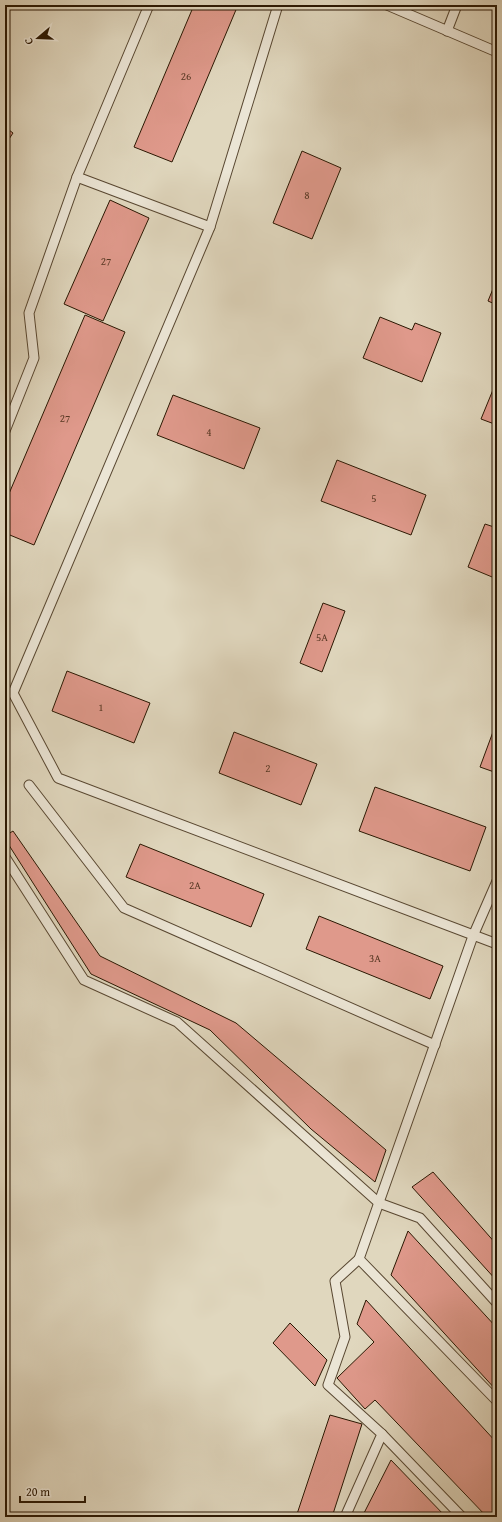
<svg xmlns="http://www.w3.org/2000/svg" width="502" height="1522" viewBox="0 0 502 1522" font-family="'Gentium Book Plus',serif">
<rect width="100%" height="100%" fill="#e0d7be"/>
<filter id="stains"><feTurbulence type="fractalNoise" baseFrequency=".005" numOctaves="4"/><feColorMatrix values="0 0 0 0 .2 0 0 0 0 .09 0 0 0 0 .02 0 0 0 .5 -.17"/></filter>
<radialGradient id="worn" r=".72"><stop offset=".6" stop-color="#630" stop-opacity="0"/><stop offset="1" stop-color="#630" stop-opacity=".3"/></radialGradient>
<g fill="#df998b" stroke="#2a1702">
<polygon points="194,5 238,5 172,162 134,147"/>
<polygon points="5,127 13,133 5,145"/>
<polygon points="302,151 341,168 312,239 273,223"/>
<polygon points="110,200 149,218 103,321 64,304"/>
<polygon points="497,279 497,305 488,301"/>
<polygon points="85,315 125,332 34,545 5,533 5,503"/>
<polygon points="380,317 412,330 415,323 441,333 422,382 363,358"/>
<polygon points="497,380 497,425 481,419"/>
<polygon points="173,395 260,428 244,469 157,435"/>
<polygon points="337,460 426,495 411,535 321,501"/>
<polygon points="485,524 497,528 497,579 468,567"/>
<polygon points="323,603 345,611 322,672 300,663"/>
<polygon points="67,671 150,703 134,743 52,711"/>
<polygon points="497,721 497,773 480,767"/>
<polygon points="234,732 317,764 301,805 219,773"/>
<polygon points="375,787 486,827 470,871 359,831"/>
<polygon points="13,831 100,956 236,1023 386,1150 375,1182 311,1129 210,1030 91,974 5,839 5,836"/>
<polygon points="140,844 264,894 251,927 126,877"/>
<polygon points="319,916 443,966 430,999 306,949"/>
<polygon points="433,1172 497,1245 497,1281 412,1187"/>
<polygon points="408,1231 497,1328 497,1391 391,1275"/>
<polygon points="366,1300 497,1443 497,1517 487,1517 375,1400 365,1409 337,1378 374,1342 357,1324"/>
<polygon points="290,1323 327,1360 315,1386 273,1343"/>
<polygon points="330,1415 362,1424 332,1517 296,1517"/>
<polygon points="391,1460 446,1517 362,1517"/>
</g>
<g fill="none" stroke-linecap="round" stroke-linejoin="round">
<defs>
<g id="lane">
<polyline points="387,5 497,52"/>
<polyline points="447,31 457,5"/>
<polyline points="77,177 210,227 13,693 58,778 497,944"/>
<polyline points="210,227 278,5"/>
<polyline points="5,431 34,358 29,313 77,177 149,5"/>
<polyline points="29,785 124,908 435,1045"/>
<polyline points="5,857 84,980 177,1022 379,1203 420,1218 497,1303"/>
<polyline points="497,881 473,936 359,1259 497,1401"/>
<polyline points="382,1434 462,1517"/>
<polyline points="345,1517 382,1434 328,1385 345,1337 335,1281 359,1259"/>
</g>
</defs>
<use href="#lane" stroke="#584731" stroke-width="11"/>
<use href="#lane" stroke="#ebe5d5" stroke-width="9"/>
</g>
<g text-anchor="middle" stroke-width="3" stroke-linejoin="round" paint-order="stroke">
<g font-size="11" fill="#573824">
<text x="186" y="80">26</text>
<text x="307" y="199">8</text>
<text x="106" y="265">27</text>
<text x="65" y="422">27</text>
<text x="209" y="436">4</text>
<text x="374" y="502">5</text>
<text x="322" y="641">5А</text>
<text x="101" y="711">1</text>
<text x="268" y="772">2</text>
<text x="195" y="889">2А</text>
<text x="375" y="962">3А</text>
</g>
</g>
<rect width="502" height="1522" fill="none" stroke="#e0d7be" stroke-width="20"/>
<rect x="6" y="6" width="490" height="1510" fill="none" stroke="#2a1702" stroke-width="2"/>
<rect x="10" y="10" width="482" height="1502" fill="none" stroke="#2a1702"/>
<g transform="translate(38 38) rotate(251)" stroke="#ebe5d5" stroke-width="3" paint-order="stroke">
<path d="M0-3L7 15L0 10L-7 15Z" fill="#2a1702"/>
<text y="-6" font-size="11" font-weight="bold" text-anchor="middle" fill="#2a1702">С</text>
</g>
<path d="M20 1496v6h65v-6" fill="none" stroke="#2a1702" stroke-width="2"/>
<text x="26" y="1496" font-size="12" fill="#2a1702" stroke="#ebe5d5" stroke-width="3" paint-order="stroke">20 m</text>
<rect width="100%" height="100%" filter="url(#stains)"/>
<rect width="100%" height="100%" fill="url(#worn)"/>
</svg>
